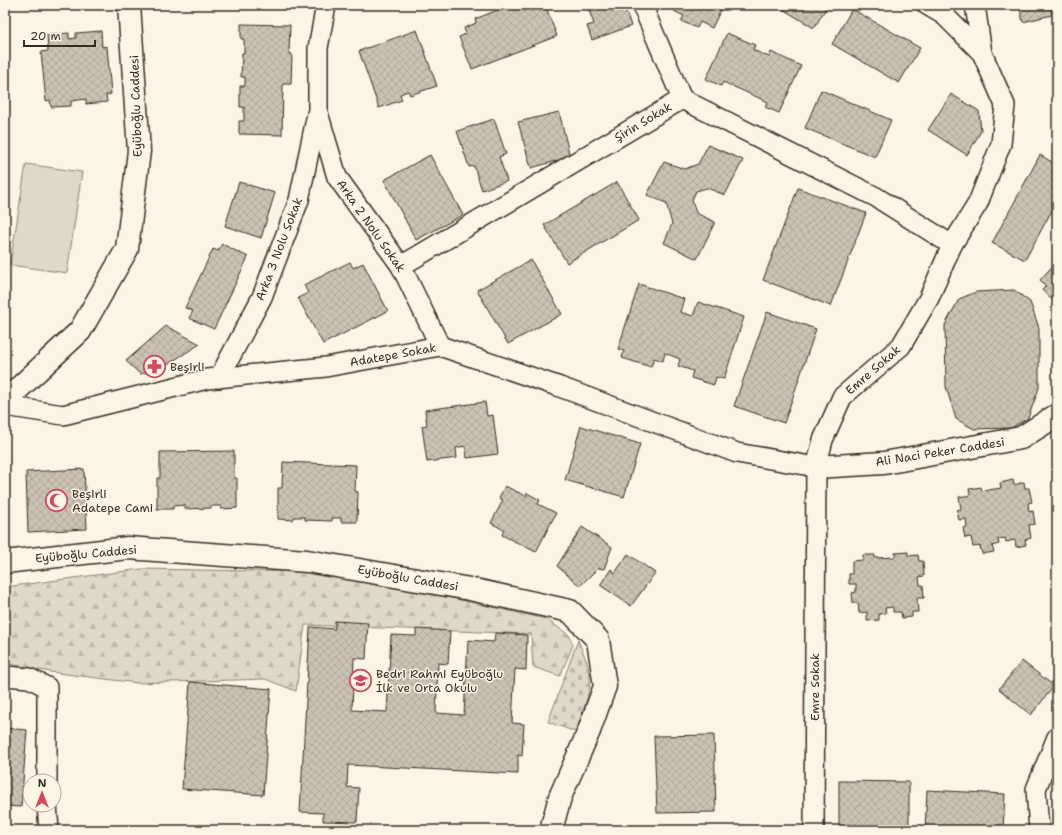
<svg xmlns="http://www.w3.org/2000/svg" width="1062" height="835" viewBox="0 0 1062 835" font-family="'Shantell Sans',sans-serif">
<defs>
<pattern id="forest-firs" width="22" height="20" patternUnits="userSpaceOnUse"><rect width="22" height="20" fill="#e0d8c8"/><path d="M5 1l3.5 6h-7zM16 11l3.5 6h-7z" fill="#c1baab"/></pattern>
<pattern id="cemetery-stones" width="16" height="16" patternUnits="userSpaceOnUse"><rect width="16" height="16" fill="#e0d8c8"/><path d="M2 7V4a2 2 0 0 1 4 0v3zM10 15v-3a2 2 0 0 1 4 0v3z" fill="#c1baab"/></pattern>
<pattern id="building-cross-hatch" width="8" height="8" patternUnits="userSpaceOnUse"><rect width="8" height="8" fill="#ccc2b3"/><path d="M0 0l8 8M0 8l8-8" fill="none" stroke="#b0a79a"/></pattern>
</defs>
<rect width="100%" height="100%" fill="#fcf5e5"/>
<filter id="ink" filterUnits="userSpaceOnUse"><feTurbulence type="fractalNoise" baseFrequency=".025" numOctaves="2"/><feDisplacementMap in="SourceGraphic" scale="8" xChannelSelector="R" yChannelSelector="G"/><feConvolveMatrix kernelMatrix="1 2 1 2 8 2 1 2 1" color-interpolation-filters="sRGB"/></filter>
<g filter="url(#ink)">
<polygon fill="url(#forest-firs)" stroke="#8e8173" points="141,569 315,572 447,597 546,619 569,635 573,645 560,676 533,667 531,634 305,625 296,691 265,679 137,683 50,672 5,663 5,587"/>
<path fill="url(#cemetery-stones)" stroke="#8e8173" d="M578 640C583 653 590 666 590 680 590 694 581 718 576 732L548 722Z"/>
<polygon fill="#e0d8c8" stroke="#8e8173" points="26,164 82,172 67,273 10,265"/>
<g fill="url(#building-cross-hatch)" stroke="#3b2a1e">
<polygon points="510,5 521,5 521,6 525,5 535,5 535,7 545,5 557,36 472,69 459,37 466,34 464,28 476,23 475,19"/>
<polygon points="587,5 624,5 631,26 592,40 587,26 594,24"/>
<polygon points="677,5 723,5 712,28 700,22 697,28 681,21 684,16 674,11"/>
<polygon points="776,5 828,5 814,28"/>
<polygon points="1019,5 1050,5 1052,15 1023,22"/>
<polygon points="852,9 920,48 899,83 832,44"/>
<polygon points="241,24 290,25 289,54 292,54 291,84 283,84 282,135 239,134 239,121 244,121 244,107 240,107 240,86 245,86 245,77 241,77 242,53 244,53 244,39 241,39"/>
<polygon points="417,30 437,86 410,95 408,91 400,94 402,100 379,108 359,51"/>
<polygon points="101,31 102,47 107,46 111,94 106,95 107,102 86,104 86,99 71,101 71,106 51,107 50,100 46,101 41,52 48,51 47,35 69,33 69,39 76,38 76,33"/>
<polygon points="727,33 755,45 753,50 769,57 771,52 801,66 779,113 765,107 768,102 723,82 721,86 706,79"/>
<polygon points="5,61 9,104 5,104"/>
<polygon points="821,90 891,120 875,157 805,128"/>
<polygon points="951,94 979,111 981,131 967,155 928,130"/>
<polygon points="559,112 570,157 531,168 518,122"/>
<polygon points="494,119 506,154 499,157 507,181 482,190 474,166 469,167 457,131"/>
<polygon points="708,145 743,160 725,195 707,188 696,191 692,200 696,213 715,222 697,259 664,243 672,224 666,203 647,195 664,162 685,169 698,164"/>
<polygon points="430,155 463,215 416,240 384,180"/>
<polygon points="1040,155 1057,165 1057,201 1025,260 992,243"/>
<polygon points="239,182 275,193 261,238 225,226"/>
<polygon points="617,182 639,220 567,263 544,225"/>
<polygon points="798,188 866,213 831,306 763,280"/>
<polygon points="222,244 248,257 214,329 189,318 193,311 185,308 213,249 218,251"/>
<polygon points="531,260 562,314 508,344 477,290"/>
<polygon points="1057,261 1057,304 1042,290 1046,286 1040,280"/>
<polygon points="350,262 353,268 363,263 388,311 323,344 298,298 308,293 304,285"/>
<polygon points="639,284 684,299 680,312 693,316 698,302 744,317 724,379 716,377 714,385 691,378 693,371 678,366 680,359 665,353 663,361 654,358 651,367 622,358 624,351 618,349"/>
<polygon points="1014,290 1030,302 1039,328 1039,388 1028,418 1011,428 974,429 956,419 946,387 945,325 959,299 976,292"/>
<polygon points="767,312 816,329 784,423 734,406"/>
<polygon points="166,326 200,344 160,369 140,374 126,361"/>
<polygon points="485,402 487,416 493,415 498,454 467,458 465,446 456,448 457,458 427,462 422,426 427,425 425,410"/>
<polygon points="581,426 640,444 624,497 565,480"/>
<polygon points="234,451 234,478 237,478 237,508 221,509 221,506 211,506 211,508 185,509 185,505 173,506 173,509 157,509 157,478 160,478 160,452"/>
<polygon points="283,462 356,465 355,491 358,492 357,522 341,522 341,518 332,518 332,521 305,520 305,517 294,517 293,520 278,519 278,488 282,488"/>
<polygon points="84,469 87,529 28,532 26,472"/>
<polygon points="1013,480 1014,485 1024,482 1025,488 1029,488 1032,502 1028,503 1029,512 1033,511 1035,524 1029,525 1031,538 1025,540 1026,545 1016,547 1015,540 1006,542 1005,538 998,539 999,544 992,546 994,552 982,554 980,546 973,547 971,537 965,538 963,528 967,527 966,519 959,520 957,510 961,509 959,497 970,495 969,489 981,487 982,491 1001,488 1000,483"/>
<polygon points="505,486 526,496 527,493 540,500 538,504 556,513 536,552 502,535 504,530 491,523 503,500 499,498"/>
<polygon points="582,527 612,547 604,569 598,568 580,586 557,566"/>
<polygon points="908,552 908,556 918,555 919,561 923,561 924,576 919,577 920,585 923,585 924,598 917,598 918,612 912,612 912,617 902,618 901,612 893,612 893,607 885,608 886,613 879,614 879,620 867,621 867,612 859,613 858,603 853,603 852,593 856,592 856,584 849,584 849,574 852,574 852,561 863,560 863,555 875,555 875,558 895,557 895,553"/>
<polygon points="628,554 655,573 631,606 600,585 611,569 615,573"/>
<polygon points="335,621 368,623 366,659 354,658 352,710 387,712 391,635 416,636 416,629 450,631 448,664 438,663 436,713 464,715 468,640 494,642 495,633 527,635 526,670 515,669 512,723 524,724 522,756 518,755 518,774 348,765 347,787 359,788 357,822 323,821 323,813 300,812 310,627 335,629"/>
<polygon points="1022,661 1054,686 1031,715 999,689"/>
<polygon points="190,682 271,689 263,795 182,789"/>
<polygon points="5,728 27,730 21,807 5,806"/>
<polygon points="714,735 716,812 657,813 654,736"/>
<polygon points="839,781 909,782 909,830 839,830"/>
<polygon points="927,790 1005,794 1003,830 925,830"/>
</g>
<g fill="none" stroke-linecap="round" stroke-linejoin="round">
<defs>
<g id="street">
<polyline points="326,5 318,48 318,113 337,177 401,266 440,346"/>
<polyline points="642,5 682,99"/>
<polyline points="927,5 944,15 982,53"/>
<polyline points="401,266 682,99 876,197 952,245"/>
<polyline points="219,378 262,297 299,200 317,114"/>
<polyline points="5,406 63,415 207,379 326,367 440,346 560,387 737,453 816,467"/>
<polyline points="5,676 29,678 47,687 47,781"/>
<polyline points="47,805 49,830"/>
<polyline points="814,830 816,467 823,440 842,397 901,346 929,298 952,245 978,203 1001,144 1005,105 982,53 975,5"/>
<polyline points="1039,830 1036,789 1057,737"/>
</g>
<g id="secondary">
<polyline points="5,401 80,331 127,249 139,151 129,5"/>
<polyline points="816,467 884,463 1021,438 1057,415"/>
<polyline points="5,562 128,548 307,561 470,589 570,611 598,640 605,686 589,731 560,797 551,830"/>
</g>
</defs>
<use href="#street" stroke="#3b2a1e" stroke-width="22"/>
<use href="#secondary" stroke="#3b2a1e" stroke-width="25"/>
<use href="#street" stroke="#fcf5e5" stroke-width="19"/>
<use href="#secondary" stroke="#fcf5e5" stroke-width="22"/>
</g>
</g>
<defs>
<symbol id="pharmacy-ring" viewBox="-11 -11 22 22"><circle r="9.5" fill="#fcf5e5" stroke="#d1495b" stroke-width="1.5"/><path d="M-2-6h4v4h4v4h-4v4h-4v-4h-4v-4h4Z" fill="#d1495b"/></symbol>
<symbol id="mosque-ring" viewBox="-11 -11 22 22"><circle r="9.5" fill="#fcf5e5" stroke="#d1495b" stroke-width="1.5"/><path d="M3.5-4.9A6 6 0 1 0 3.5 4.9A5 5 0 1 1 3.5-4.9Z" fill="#d1495b"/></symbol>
<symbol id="school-ring" viewBox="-11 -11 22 22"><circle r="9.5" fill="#fcf5e5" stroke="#d1495b" stroke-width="1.5"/><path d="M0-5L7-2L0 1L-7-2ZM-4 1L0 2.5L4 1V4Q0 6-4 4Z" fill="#d1495b"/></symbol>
</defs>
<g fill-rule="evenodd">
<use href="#pharmacy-ring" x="142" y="354" width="25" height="25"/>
<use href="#mosque-ring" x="44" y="488" width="25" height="25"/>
<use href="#school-ring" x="348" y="668" width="25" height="25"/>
</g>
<g text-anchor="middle" stroke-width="3" stroke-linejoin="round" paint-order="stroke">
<g font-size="12" fill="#3b2a1e" stroke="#fcf5e5">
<text transform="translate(136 106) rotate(-92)" y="4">Eyüboğlu Caddesi</text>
<text transform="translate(643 122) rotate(-31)" y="4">Şirin Sokak</text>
<text transform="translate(371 226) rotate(55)" y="4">Arka 2 Nolu Sokak</text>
<text transform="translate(279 249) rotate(-69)" y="4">Arka 3 Nolu Sokak</text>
<text transform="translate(393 355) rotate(-10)" y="4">Adatepe Sokak</text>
<text transform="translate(873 370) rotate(-41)" y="4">Emre Sokak</text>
<text transform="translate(940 452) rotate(-9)" y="4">Ali Naci Peker Caddesi</text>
<text transform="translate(86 554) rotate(-5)" y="4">Eyüboğlu Caddesi</text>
<text transform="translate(408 578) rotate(10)" y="4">Eyüboğlu Caddesi</text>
<text transform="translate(815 687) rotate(-90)" y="4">Emre Sokak</text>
</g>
<g font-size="12" fill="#3b2a1e" stroke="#fcf5e5" text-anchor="start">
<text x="170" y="371">Beşirli</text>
<text x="72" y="498">Beşirli<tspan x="72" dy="14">Adatepe Cami</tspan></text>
<text x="376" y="678">Bedri Rahmi Eyüboğlu<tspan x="376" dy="14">İlk ve Orta Okulu</tspan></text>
</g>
</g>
<rect width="1062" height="835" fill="none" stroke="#fcf5e5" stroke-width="20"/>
<rect x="10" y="10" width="1042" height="815" fill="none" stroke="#3b2a1e" stroke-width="1.5" filter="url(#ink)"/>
<g transform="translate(42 793)"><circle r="19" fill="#fcf5e5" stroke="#afa495"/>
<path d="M0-3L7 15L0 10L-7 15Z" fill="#d1495b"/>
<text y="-6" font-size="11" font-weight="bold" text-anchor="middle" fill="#3b2a1e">N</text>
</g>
<path d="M24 40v6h71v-6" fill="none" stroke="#3b2a1e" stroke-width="2"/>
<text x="30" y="40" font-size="12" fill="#3b2a1e" stroke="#fcf5e5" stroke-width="3" paint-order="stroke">20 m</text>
</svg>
